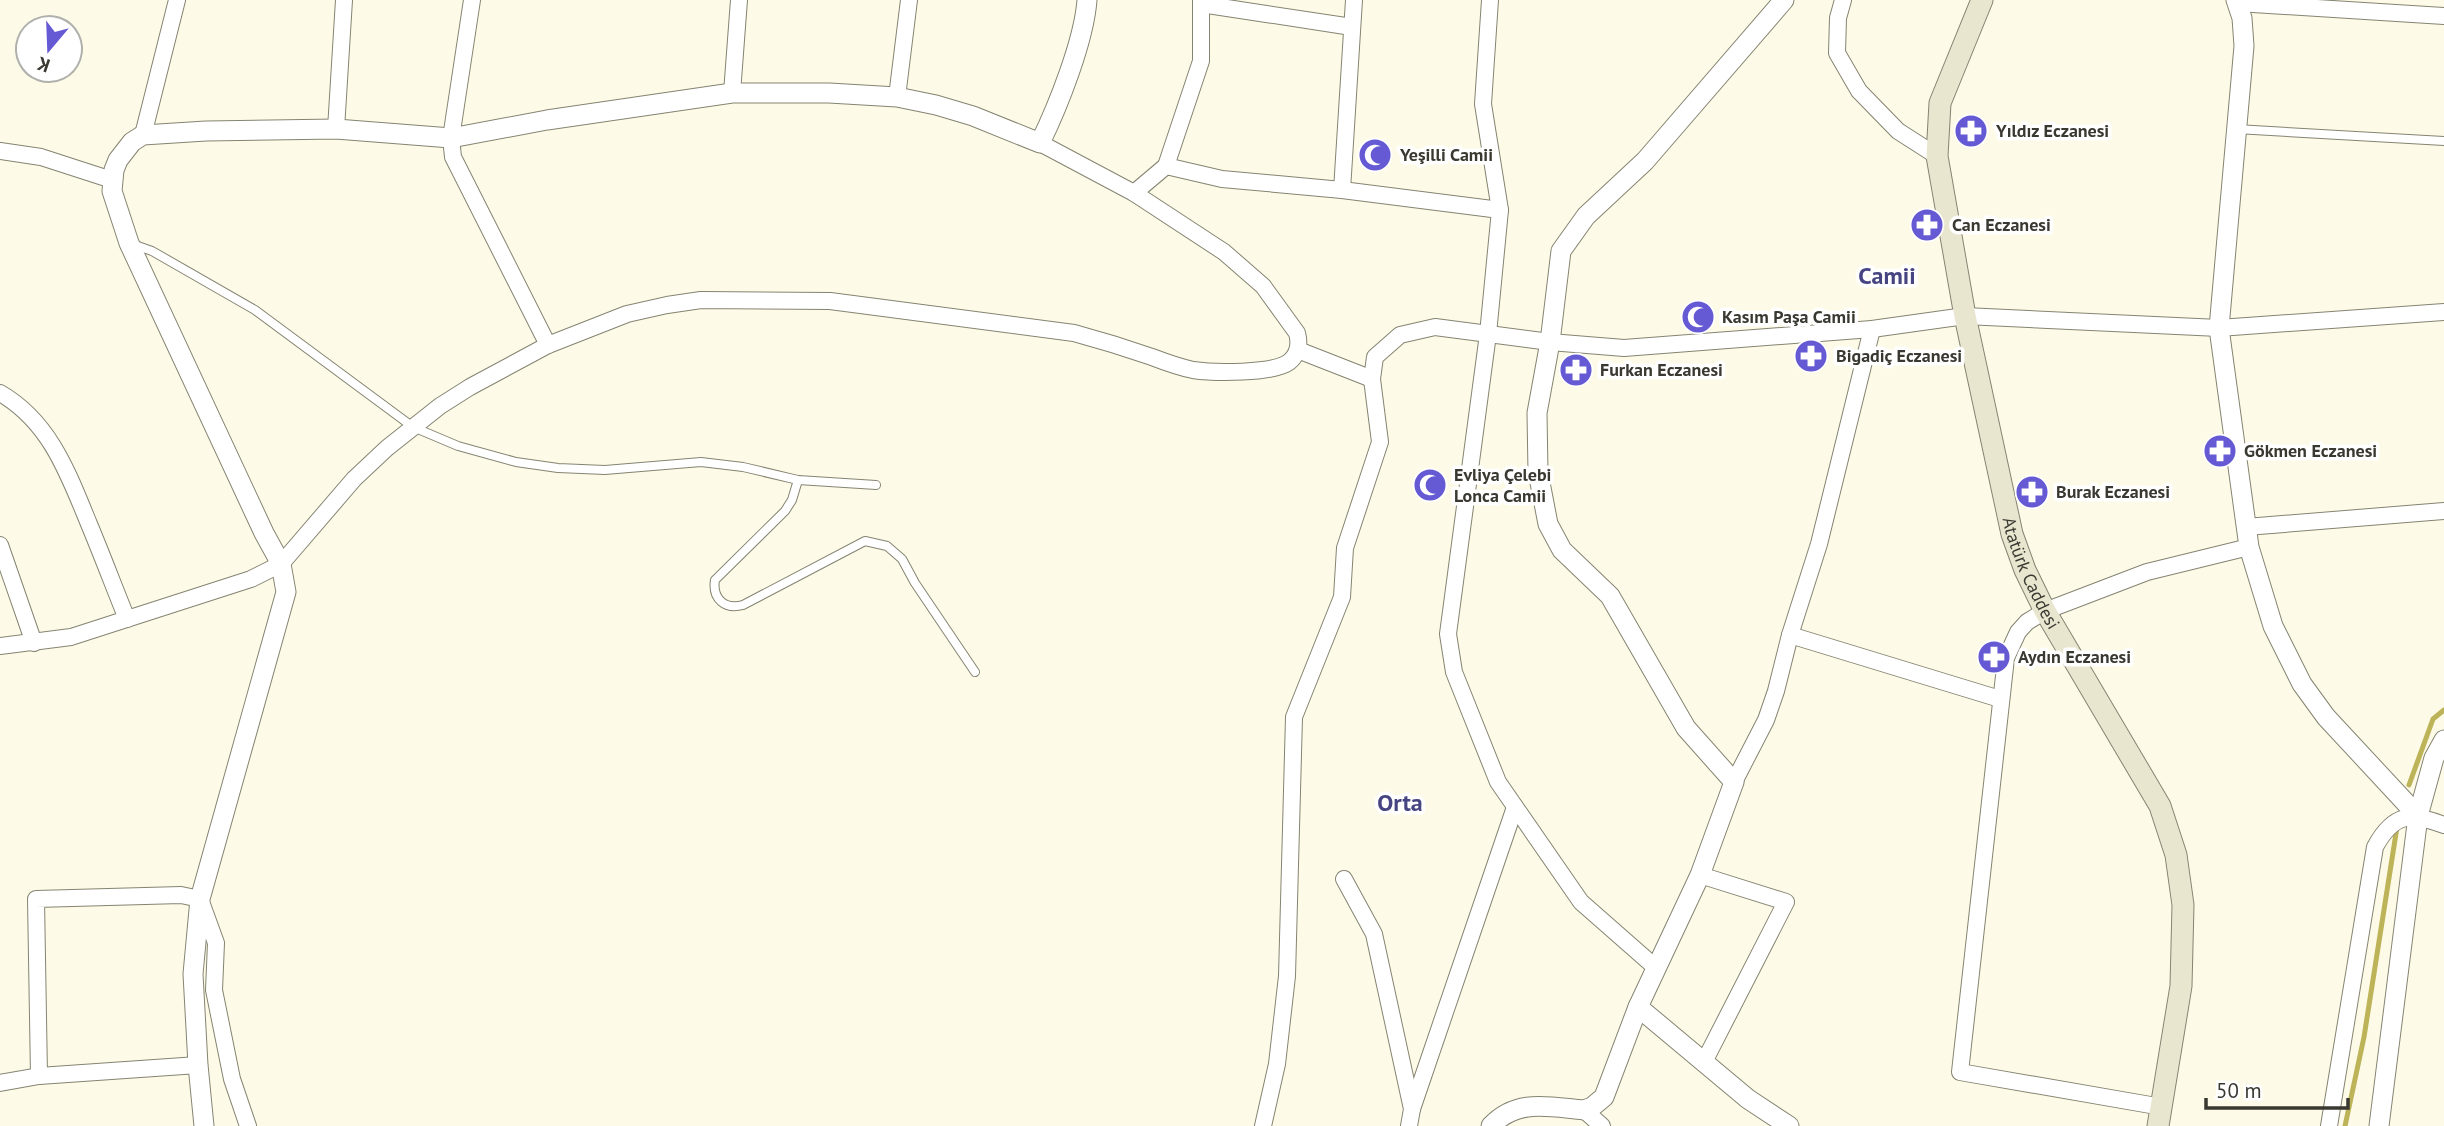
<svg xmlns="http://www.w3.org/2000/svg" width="2444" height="1126" viewBox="0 0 2444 1126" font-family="'PT Sans',sans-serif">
<rect width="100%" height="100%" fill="#fdfbe7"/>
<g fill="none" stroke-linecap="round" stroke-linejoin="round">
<g stroke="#bdb359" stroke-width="5">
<polyline points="2409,785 2433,719 2444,710"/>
<polyline points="2345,1126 2364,1037 2397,827"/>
</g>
<defs>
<g id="service">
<polyline points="2236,129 2444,141"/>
<polyline points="132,244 152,251 255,310 413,427 458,446 516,462 558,468 605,470 701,462 743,467 798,480 876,485"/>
<path d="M798 480 792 500 785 511 715 580C712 599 725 610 743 605L865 541 887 546 902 559 915 583 975 672"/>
</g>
<g id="minor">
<polyline points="472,0 451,138 453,157 548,345"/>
<polyline points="1490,0 1483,104 1500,210 1488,334 1448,634 1454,672 1498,782 1581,902 1655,967"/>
<polyline points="1843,0 1838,18 1837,53 1859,91 1898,131 1937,156"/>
<polyline points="2237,3 2444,16"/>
<polyline points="1201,4 1352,27"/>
<polyline points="732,93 739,0"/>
<polyline points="897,97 909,0"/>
<polyline points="336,129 344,0"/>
<polyline points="143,135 177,0"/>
<polyline points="0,151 41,157 112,180"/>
<polyline points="1166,166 1201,61 1201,0"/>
<polyline points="1342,190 1354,0"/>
<polyline points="1134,193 1166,166 1222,179 1342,190 1500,210"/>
<polyline points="1298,350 1372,379"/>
<path d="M0 393C50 422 68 473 89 524 102 555 114 587 127 619"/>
<polyline points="2246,527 2444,511"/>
<polyline points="0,545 34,643"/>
<polyline points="1790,635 2000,699"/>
<path d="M0 646 71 637 251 579 281 564 354 479 387 448 440 406 470 387 548 345 627 314 667 305 701 300 830 301 1074 333C1100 340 1126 348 1152 357 1165 362 1179 367 1193 370 1213 373 1273 374 1289 362 1298 355 1300 344 1297 333L1263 286 1224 252 1134 193 1040 143"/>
<polyline points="1734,782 1766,720 1776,691 1790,635 1819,544 1872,329"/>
<polyline points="1700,875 1786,902 1704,1062"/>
<polyline points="1344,879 1374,934 1412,1109 1409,1126"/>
<polyline points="39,1076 36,899 181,895 200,899 216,943 214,990 232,1079 248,1126"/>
<polyline points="0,1083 39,1076 198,1065"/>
<polyline points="2162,1107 1960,1072 2006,658 2018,632 2027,622 2045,611 2147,572 2249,547"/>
<polyline points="1412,1109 1515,807"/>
<polyline points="1584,1110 1602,1126"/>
<polyline points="1263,1126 1277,1064 1287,976 1294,717 1342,597 1345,548 1380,442 1372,379 1375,357 1400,335 1435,327 1550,342 1624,348 1872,329 1965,316 2219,328 2444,312"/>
<path d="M2329 1126 2375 847C2394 812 2411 813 2444 825"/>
</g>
<g id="tertiary">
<polyline points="2236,0 2242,18 2244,46 2219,328 2249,547 2273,626 2302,684 2326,717 2418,816 2379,1126"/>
<polyline points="2418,816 2434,758 2444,740"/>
<polyline points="1638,1007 1748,1099 1789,1126"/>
<path d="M204 1126 198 1065 193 974 200 899 286 592 281 564 264 533 129 243 112 191 114 170 118 160 132 142 143 135 206 131 336 129 451 138 547 120 732 93H829L897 97 936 105 973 116 1040 143C1058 106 1084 41 1087 0"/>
<path d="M1491 1126C1517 1098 1549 1107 1584 1110L1592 1107 1604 1097 1638 1007 1700 875 1734 782 1686 728 1610 596 1562 550 1548 524 1538 472 1537 413 1550 342 1561 251 1586 216 1645 161 1784 0"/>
</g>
<g id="secondary">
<path id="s1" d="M1982 0 1940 103 1937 156 1965 316 2012 534 2025 570 2045 611 2160 806 2176 855 2183 905 2181 986 2158 1126"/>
</g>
</defs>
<use href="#service" stroke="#858472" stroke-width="10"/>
<use href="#minor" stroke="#858472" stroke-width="18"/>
<use href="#tertiary" stroke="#858472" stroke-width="21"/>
<use href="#secondary" stroke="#858472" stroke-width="23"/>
<use href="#service" stroke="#fff" stroke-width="8"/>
<use href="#minor" stroke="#fff" stroke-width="16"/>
<use href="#tertiary" stroke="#fff" stroke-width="19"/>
<use href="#secondary" stroke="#e9e6d0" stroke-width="21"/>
</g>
<defs>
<symbol id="pharmacy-disc" viewBox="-11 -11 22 22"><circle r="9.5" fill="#655ad3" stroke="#fff"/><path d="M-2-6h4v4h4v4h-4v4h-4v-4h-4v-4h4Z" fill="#fff"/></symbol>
<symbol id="mosque-disc" viewBox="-11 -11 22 22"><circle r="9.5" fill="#655ad3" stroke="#fff"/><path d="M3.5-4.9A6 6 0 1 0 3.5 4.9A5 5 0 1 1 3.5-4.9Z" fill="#fff"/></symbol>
</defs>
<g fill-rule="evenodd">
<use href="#pharmacy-disc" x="1952" y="112" width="38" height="38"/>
<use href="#mosque-disc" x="1356" y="136" width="38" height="38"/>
<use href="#pharmacy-disc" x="1908" y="206" width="38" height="38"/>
<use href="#mosque-disc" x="1679" y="298" width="38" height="38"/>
<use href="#pharmacy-disc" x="1792" y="337" width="38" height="38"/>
<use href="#pharmacy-disc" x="1557" y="351" width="38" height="38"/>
<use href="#pharmacy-disc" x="2201" y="432" width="38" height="38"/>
<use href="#mosque-disc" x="1411" y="466" width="38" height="38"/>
<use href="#pharmacy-disc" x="2013" y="473" width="38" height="38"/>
<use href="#pharmacy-disc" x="1975" y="638" width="38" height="38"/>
</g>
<g text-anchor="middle" stroke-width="7" stroke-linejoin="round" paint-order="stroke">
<g font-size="18" font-weight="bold" fill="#3a3931" stroke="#fff" text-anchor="start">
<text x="1996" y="137">Yıldız Eczanesi</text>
<text x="1400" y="161">Yeşilli Camii</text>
<text x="1952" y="231">Can Eczanesi</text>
<text x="1722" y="323">Kasım Paşa Camii</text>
<text x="1836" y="362">Bigadiç Eczanesi</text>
<text x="1600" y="376">Furkan Eczanesi</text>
<text x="2244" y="457">Gökmen Eczanesi</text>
<text x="1454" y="481">Evliya Çelebi<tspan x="1454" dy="21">Lonca Camii</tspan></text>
<text x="2056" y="498">Burak Eczanesi</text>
<text x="2018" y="663">Aydın Eczanesi</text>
</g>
<g font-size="18" fill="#3a3931" stroke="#fff">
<text dy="6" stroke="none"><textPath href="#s1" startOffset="593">Atatürk Caddesi</textPath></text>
</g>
<g font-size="24" font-weight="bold" fill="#464481" stroke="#fff">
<text x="1887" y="284">Camii</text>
<text x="1400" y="811">Orta</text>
</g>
</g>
<g transform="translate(49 49) rotate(199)"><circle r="33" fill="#ffffff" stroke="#b0b0ad" stroke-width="2"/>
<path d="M0-5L12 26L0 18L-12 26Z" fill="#655ad3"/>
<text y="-10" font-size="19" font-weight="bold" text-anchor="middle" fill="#3a3931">K</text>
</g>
<path d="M2206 1098v10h142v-10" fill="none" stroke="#3a3931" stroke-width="3.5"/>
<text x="2216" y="1098" font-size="21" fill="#3a3931" stroke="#ffffff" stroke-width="5" paint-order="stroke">50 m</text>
</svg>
